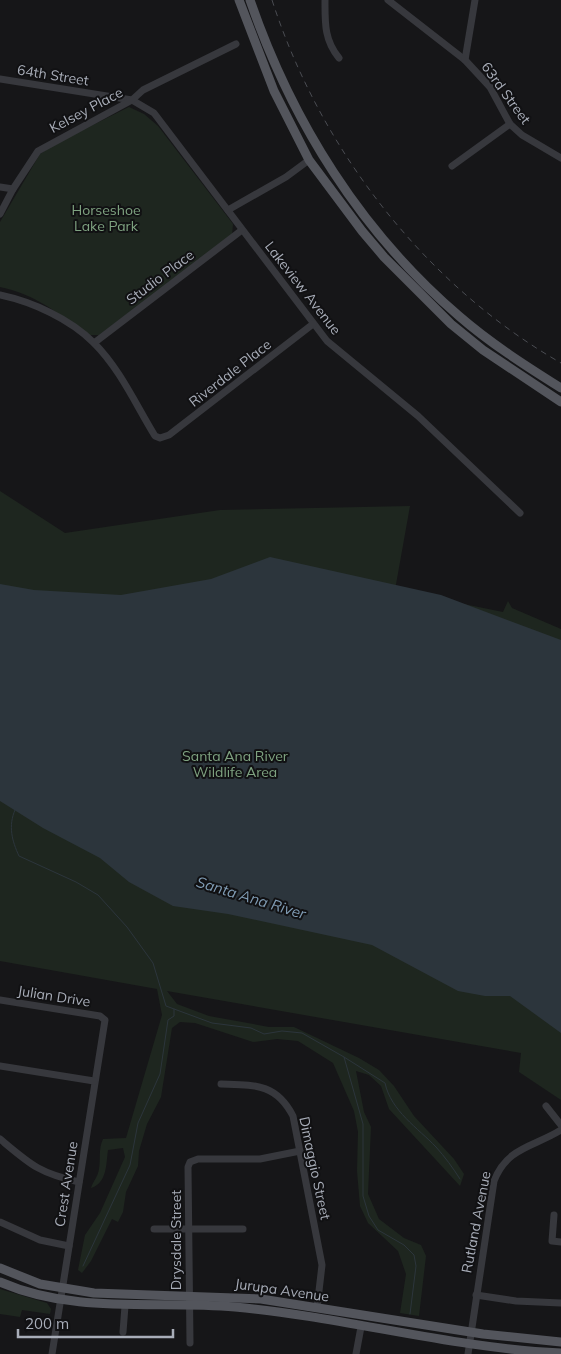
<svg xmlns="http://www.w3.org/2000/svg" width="561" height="1354" viewBox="0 0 561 1354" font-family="Mulish,sans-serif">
<rect width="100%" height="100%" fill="#161618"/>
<g fill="#1e261f">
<path d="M129 107 144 114 158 126 233 224 232 235 99 335H87C60 314 35 294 0 287V222L40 154 55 144Z"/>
<path d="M0 491 65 533 220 510 410 506 395 590 503 612 508 601 512 608 561 629V1100L519 1072 521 1053 167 991 177 1004 209 1016 269 1027H294L359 1058 379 1070 394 1086 414 1116 454 1159 464 1174 460 1186 389 1109 381 1086 369 1075 356 1071 364 1112 371 1127 368 1194 379 1219 404 1238 421 1245 426 1256 419 1316 400 1313 406 1274 398 1251 368 1223 360 1206 357 1171 358 1132 354 1111 333 1063 298 1041 277 1039 253 1042 195 1023 180 1022 172 1028 161 1097 147 1124 139 1151 138 1166 126 1192 123 1212 118 1222 112 1219 91 1261 82 1273 78 1270 85 1235 100 1213 125 1157 123 1148 108 1150C106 1165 107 1183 91 1188 93 1181 98 1177 99 1169 101 1158 98 1150 103 1139L126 1138 162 1015 157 989 0 961Z"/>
<polygon points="0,1289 47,1303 51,1309 50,1314 22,1310 20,1317 0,1314"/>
</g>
<polygon fill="#2c353c" points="270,557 441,595 561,640 561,1033 510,996 485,996 458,991 372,945 228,914 173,906 129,882 100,858 43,828 0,801 0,584 34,590 121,595 211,579"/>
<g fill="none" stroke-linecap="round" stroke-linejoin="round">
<g stroke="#2c353c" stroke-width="1">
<path d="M15 810C8 826 12 841 19 856L76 882 98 895 127 927 153 963 166 1006 212 1023 251 1028 264 1034 282 1031 302 1033 344 1057 363 1124V1196L369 1216 378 1230 404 1245 414 1255 416 1266 410 1314"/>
<path d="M344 1057 385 1083C391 1111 418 1128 436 1147 445 1157 453 1168 460 1179"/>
<polyline points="83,1266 130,1165 138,1123 160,1074 168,1020 174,1016 174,1009"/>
</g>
<g stroke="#37383d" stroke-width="7">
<path d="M325 0C325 22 324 40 339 58"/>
<polyline points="388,0 465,60 490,87 510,124 522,135 561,158"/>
<polyline points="465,60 475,0"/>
<polyline points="0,79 132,100 154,113 327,341 418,416 520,513"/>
<polyline points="452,166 510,124"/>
<polyline points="0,187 13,189"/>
<polyline points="228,210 286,177 309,160"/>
<polyline points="0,214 13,189 38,151 132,100 143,90 236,44"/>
<path d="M0 295C33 302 70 319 94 343 120 369 136 405 155 436L160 438 169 435 313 324"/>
<polyline points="94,343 242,230"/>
<polyline points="0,1000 100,1016 105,1020 52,1354"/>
<polyline points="0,1066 94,1081"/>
<path d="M221 1084C254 1085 276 1083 293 1116L322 1265 317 1308"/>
<polyline points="546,1106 561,1125"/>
<path d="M0 1139C31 1165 39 1173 79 1182"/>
<polyline points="554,1215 552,1241 561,1242"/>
<polyline points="0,1222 40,1240 69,1246"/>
<polyline points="154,1229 243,1229"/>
<polyline points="476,1295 516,1301 561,1303"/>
<polyline points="123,1332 125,1306"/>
<polyline points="190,1343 188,1167 190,1162 198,1159 260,1159 300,1151"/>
<polyline points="356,1354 361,1327"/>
<path d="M468 1354 494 1181C507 1147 534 1147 561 1130"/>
</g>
<g stroke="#53555c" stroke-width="9">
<polyline points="239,0 274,91 309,160 362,231 384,257 451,324 483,350 561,402"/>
<path d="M250 0C292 122 361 232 459 316 490 343 526 366 561 388"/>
<polyline points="0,1268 40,1284 94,1293 261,1299 483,1334 561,1342"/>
<path d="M0 1282C76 1315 156 1300 235 1307 345 1317 451 1348 561 1353"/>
</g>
<path stroke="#4a4c52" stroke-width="1" stroke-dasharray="6 5" stroke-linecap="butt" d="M272 0C320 149 425 285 561 363"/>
</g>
<g text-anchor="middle" stroke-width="4" stroke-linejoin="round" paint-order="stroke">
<g font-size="14" fill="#a8adb8" stroke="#111113">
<text transform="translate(53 75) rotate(9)" y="5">64th Street</text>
<text transform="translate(506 93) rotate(54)" y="5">63rd Street</text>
<text transform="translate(86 110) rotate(-28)" y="5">Kelsey Place</text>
<text transform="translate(160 277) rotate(-37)" y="5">Studio Place</text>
<text transform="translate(303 288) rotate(52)" y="5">Lakeview Avenue</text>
<text transform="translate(230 373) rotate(-38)" y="5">Riverdale Place</text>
<text transform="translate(54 996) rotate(9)" y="5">Julian Drive</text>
<text transform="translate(315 1168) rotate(78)" y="5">Dimaggio Street</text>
<text transform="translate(66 1184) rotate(-81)" y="5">Crest Avenue</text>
<text transform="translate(476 1222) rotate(-79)" y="5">Rutland Avenue</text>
<text transform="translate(176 1240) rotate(-90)" y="5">Drysdale Street</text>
<text transform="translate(282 1290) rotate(8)" y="5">Jurupa Avenue</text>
</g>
<g font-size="14" fill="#7fa381" stroke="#111113">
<text x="106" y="215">Horseshoe<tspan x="106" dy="16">Lake Park</tspan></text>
<text x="235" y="761">Santa Ana River<tspan x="235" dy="16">Wildlife Area</tspan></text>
</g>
<g font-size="15" font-style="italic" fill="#7f9bb3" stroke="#111113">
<text transform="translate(251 898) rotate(17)" y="5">Santa Ana River</text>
</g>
</g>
<path d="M18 1329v8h155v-8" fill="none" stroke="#a8adb8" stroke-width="2.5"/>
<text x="25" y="1329" font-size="15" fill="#a8adb8" stroke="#111113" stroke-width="4" paint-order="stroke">200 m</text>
</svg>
